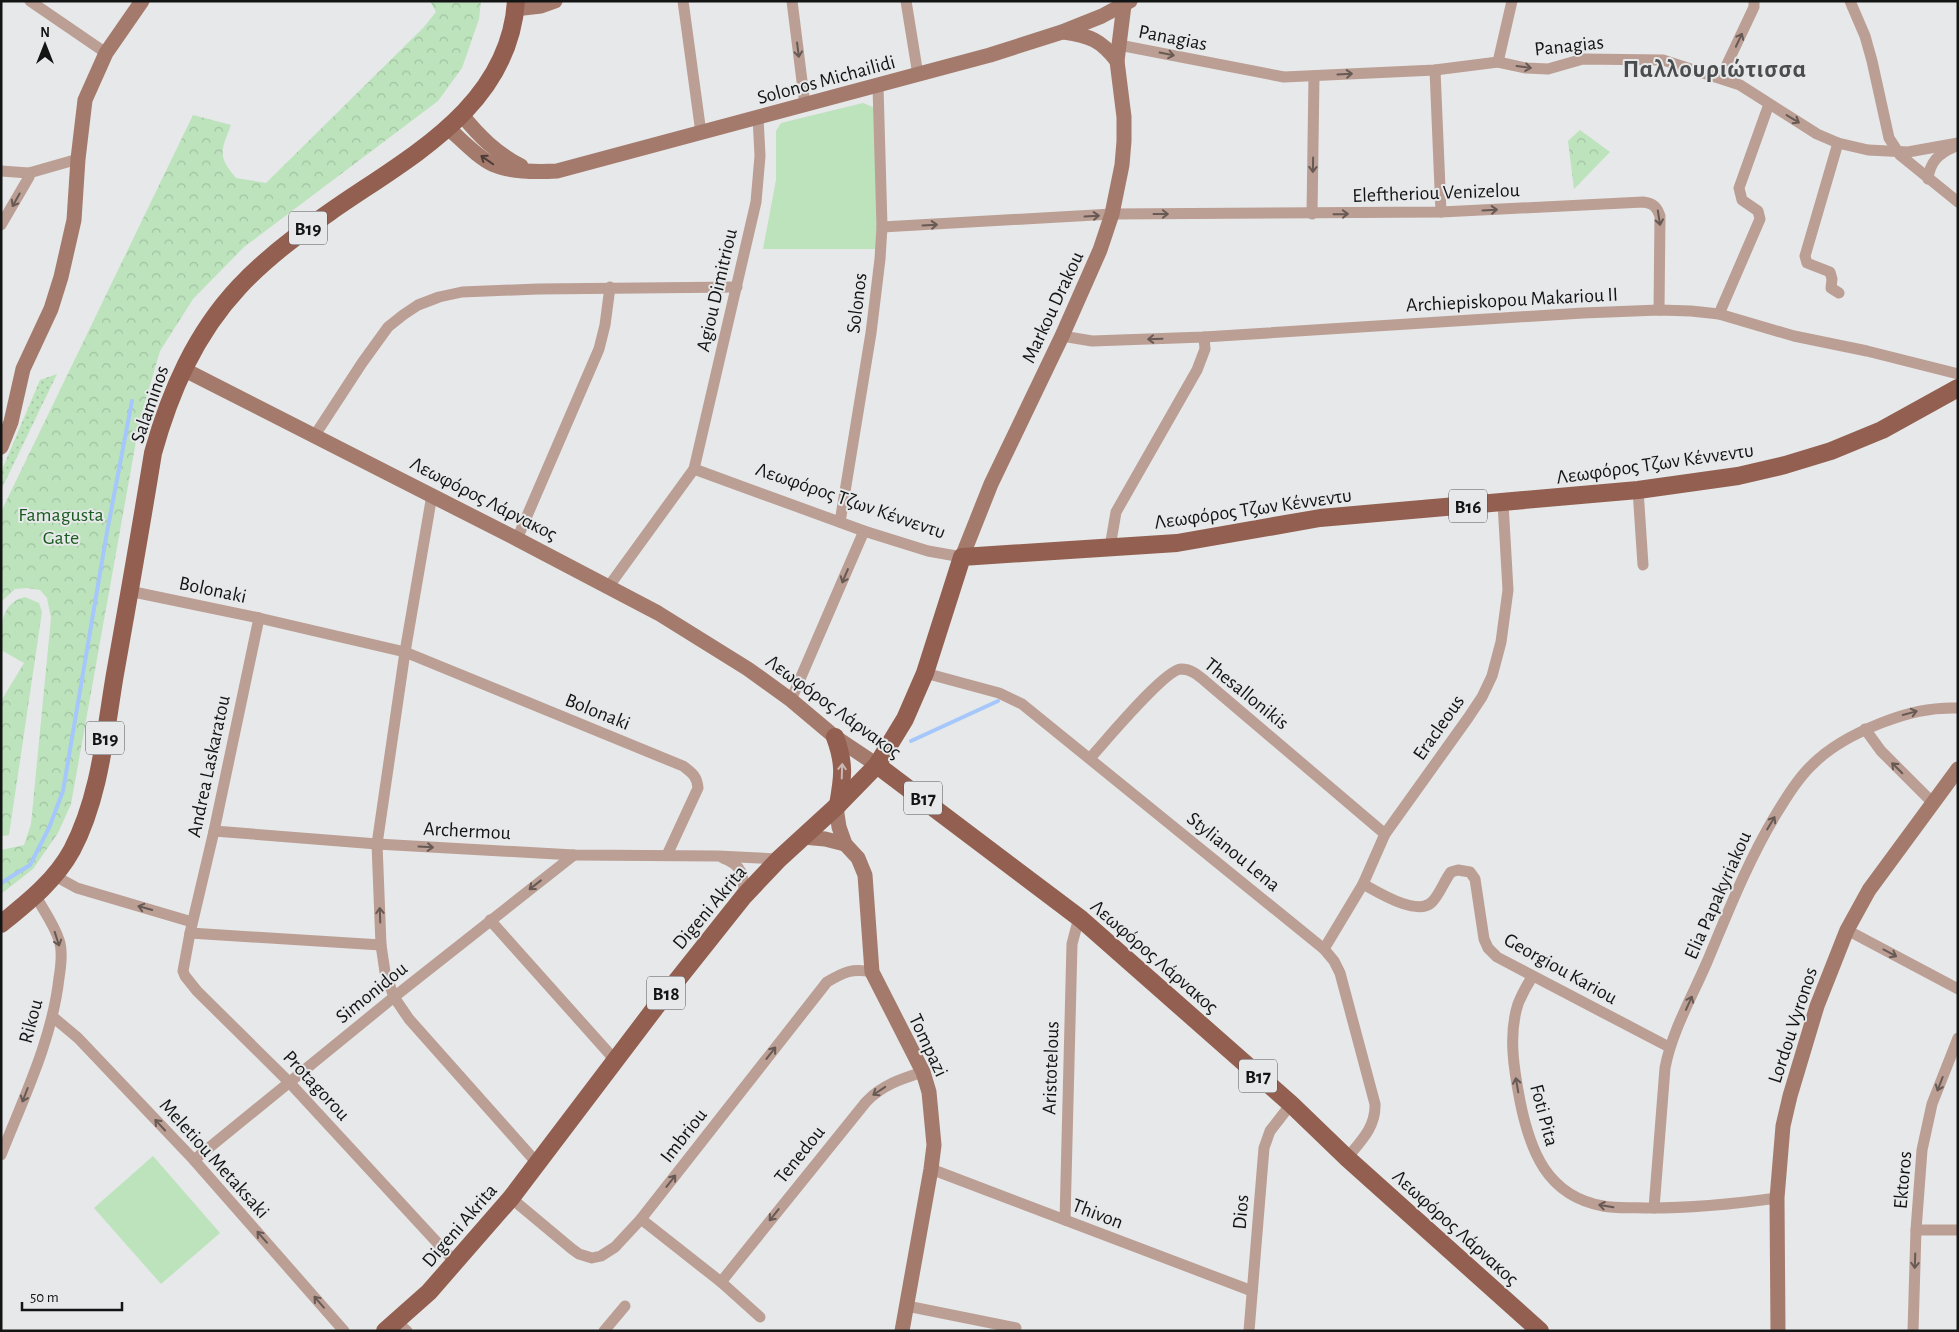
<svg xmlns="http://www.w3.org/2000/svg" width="1959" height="1332" viewBox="0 0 1959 1332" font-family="'Alegreya Sans',sans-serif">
<defs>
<pattern id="grass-dots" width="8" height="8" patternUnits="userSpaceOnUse" patternTransform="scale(1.25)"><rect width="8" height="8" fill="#bce3bc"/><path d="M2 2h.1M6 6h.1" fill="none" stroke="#a1c2a1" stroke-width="1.8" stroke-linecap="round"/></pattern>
<pattern id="park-crowns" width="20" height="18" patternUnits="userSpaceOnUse" patternTransform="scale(1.25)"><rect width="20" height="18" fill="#bce3bc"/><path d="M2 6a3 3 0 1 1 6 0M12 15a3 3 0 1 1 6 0" fill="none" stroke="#a1c2a1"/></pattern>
</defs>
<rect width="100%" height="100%" fill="#e6e8e9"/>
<polygon fill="url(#grass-dots)" points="57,374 1,490 1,472 40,380"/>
<g fill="url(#park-crowns)">
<path d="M430 1H481L479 19 462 68 438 101 244 247 193 299 160 351 140 419 71 804 58 833 33 869 1 894V850L24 845 31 824 51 618 47 598 40 590 27 588 15 589 1 602V512L193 115 231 125C221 151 217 156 236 178L266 183 423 28 436 12Z"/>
<polygon points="1580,130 1610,152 1574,189 1568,141"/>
<path d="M25 597 39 603 42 612 9 835 1 836V701L24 663 1 650C1 627 0 603 25 597Z"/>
</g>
<g fill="#bce3bc">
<polygon points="863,103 875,108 879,249 763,249 776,180 776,131 781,123"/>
<polygon points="153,1156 220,1233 161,1284 94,1208"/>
</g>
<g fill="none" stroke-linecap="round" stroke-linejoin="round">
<g stroke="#a5c7fc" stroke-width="4">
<polyline points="911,741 998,701"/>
<polyline points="1,883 30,865 49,828 63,791 107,532 132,401"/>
</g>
<g stroke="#bb9e94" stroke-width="11">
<polyline points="30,1 106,53"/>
<polyline points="683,1 701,133"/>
<polyline points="792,1 805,105"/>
<polyline points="906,1 918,75"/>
<polyline points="1850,1 1865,36 1872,61 1889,138 1900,155 1958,202"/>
<polyline points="1119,45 1284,77 1435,70 1498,62 1526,68 1548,69 1583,59 1663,60 1740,85 1817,134 1838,143 1868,150 1908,152 1958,143"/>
<polyline points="1498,62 1512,1"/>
<polyline points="1435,70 1441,212"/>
<polyline points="1721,77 1754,7 1754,1"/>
<polyline points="1838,143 1805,256 1807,263 1830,272 1832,279 1831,288 1839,293"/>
<polyline points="1,171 29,173 78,159"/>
<path d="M1928 179C1930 162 1938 154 1954 147"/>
<polyline points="1312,214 1314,76"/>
<polyline points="1,225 29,177 29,173"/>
<path d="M882 227 1112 214 1441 212 1643 202C1653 203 1657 207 1660 216L1659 310"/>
<polyline points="1719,314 1760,219 1758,211 1742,200 1739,188 1769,104"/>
<polyline points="1062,336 1092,341 1204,337 1583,313 1659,310 1691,311 1719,314 1794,336 1867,351 1958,374"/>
<polyline points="315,435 362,363 388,327 403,315 418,305 439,297 462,292 538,289 737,287"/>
<polyline points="694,469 864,531 928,551 962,557"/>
<polyline points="1638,490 1643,565"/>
<polyline points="432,495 405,652 377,844 381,945 385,972 394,997 409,1019 537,1163"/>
<polyline points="840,522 871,333 880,259 882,227 878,86"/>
<polyline points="517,539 599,349 605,325 610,287"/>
<polyline points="1110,547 1116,512 1197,370 1205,349 1204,337"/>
<polyline points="609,586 694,469 756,202 760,156 758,117"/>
<path d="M129 591 259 618 405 652 683 766C692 773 697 776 698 788L667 855"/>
<polyline points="259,618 214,831 190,933 183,971 185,976 197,991 289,1082 456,1263"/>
<path d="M925 673 999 693 1022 704 1324 949 1334 961 1340 973 1375 1104C1376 1127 1361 1141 1347 1158"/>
<polyline points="791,700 864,531"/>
<polyline points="1865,729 1881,751 1932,802"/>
<path d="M1090 758C1105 742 1164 670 1181 669 1191 669 1198 675 1205 681L1385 834"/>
<polyline points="214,831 377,844 574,855 718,856 779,859"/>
<path d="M723 858C743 865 744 876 744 896"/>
<polyline points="55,876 77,888 192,922"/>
<path d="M1363 884C1378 892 1417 917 1432 902 1440 894 1444 881 1451 872L1458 870 1470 872 1475 879 1484 939 1488 948 1497 957 1669 1047"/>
<polyline points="490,920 615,1060"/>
<polyline points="1847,930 1958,989"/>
<polyline points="190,933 381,945"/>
<polyline points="1324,949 1363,884 1385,834 1468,718 1482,697 1492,676 1501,642 1508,590 1503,503"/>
<path d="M1532 977C1527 985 1522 994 1518 1004 1508 1035 1514 1070 1520 1101 1530 1151 1547 1196 1603 1206 1618 1209 1634 1207 1649 1208 1692 1208 1734 1204 1777 1198"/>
<polyline points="53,1017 78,1038 194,1160 344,1331"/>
<path d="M1 1155C24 1097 52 1040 59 978 61 966 63 951 59 940 54 924 43 910 36 896"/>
<polyline points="194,1160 394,997 574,855"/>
<polyline points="931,1169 1252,1291"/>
<path d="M511 1198 572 1249 579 1254 592 1258 601 1256 615 1247 641 1219 827 982C844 972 852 968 872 972"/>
<path d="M1654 1208 1665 1068C1672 1031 1692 997 1707 962 1728 912 1747 863 1775 816 1786 798 1798 778 1813 764 1832 745 1856 733 1881 723 1907 713 1930 707 1958 708"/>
<polyline points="641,1219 721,1282 760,1317"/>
<polyline points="1065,1220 1072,944 1077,925 1081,919"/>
<polyline points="1916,1230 1958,1230"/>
<path d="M721 1282 866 1102C882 1085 901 1079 923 1072"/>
<polyline points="907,1306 1016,1328"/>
<polyline points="397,1322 407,1331"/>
<polyline points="604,1331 625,1306"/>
<polyline points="1249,1331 1264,1148 1270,1131 1291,1104"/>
<polyline points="1913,1331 1916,1230 1922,1150 1932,1104 1958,1038"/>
</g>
<g stroke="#a47a6c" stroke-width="15">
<polyline points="515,9 541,6 555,1"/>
<path d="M1064 32C1090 36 1101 40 1117 61"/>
<path d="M462 115C479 136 496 153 521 166"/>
<path d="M448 128C462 140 477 157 494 165 510 172 540 172 557 171L990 55 1062 32 1102 16 1130 1"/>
<polyline points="183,369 517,539 658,613 748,669 791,700 835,737 877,765"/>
<polyline points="1,447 11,422 23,369 51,309 61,277 74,220 78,159 85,100 106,53 142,1"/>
<polyline points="962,557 991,484 1062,336 1100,250 1112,214 1122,165 1124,141 1124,117 1117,61 1124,5"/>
<polyline points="836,807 839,827 845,844 858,858 865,875 872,972 923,1072 929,1092 934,1145 931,1169 902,1331"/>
<polyline points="803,837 825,839 845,844"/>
<polyline points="1778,1331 1777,1198 1783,1126 1790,1096 1817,1006 1847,930 1869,890 1958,769"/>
</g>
<g stroke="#925f50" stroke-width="18">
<path d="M835 737C845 764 843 777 838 805"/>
<polyline points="877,765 1081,919 1291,1104 1347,1158 1540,1331"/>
<path d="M1 924C28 902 55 881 72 850 100 797 105 733 115 674 128 601 141 527 153 453 170 392 195 334 239 287 266 258 298 234 330 212 407 158 509 108 516 1"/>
<polyline points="385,1331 429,1292 511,1198 655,1008 744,896 779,859 838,805 877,765 905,719 925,673 962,557 1177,543 1320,518 1638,490 1738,476 1785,465 1831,451 1882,430 1958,388"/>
</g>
</g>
<defs><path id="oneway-shaft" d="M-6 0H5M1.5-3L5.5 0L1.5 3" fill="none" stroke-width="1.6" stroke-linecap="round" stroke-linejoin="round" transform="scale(1.25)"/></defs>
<g stroke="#675954">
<use href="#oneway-shaft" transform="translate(1739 40) rotate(-65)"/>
<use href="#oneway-shaft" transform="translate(798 50) rotate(83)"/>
<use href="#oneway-shaft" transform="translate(1167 54) rotate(11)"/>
<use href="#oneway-shaft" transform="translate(1524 67) rotate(8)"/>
<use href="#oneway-shaft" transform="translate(1345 74) rotate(-3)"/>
<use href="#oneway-shaft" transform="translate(1793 119) rotate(31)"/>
<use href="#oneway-shaft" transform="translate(1313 165) rotate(91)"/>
<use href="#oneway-shaft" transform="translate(16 200) rotate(119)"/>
<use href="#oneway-shaft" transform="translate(1490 210) rotate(-3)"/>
<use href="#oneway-shaft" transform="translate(1161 214)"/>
<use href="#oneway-shaft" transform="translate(1341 214) rotate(-1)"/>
<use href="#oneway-shaft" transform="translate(1092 216) rotate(-3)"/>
<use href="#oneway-shaft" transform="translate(1659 218) rotate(81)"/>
<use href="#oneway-shaft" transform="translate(930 225) rotate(-3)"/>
<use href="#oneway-shaft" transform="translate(1155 339) rotate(178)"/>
<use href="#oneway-shaft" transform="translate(845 576) rotate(113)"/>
<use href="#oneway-shaft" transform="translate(1910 713) rotate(-15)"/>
<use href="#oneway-shaft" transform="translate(1897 768) rotate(-135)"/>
<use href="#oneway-shaft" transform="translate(1771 823) rotate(-59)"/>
<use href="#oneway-shaft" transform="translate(426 847) rotate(3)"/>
<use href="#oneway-shaft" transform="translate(535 885) rotate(142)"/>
<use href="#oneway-shaft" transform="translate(145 908) rotate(-164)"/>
<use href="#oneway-shaft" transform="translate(380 915) rotate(-92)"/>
<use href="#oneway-shaft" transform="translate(57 939) rotate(72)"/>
<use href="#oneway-shaft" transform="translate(1890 953) rotate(28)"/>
<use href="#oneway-shaft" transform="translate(1689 1003) rotate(-66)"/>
<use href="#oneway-shaft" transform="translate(771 1053) rotate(-52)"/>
<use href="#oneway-shaft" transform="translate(1940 1084) rotate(111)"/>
<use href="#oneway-shaft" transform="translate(1517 1085) rotate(-100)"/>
<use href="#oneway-shaft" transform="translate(879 1091) rotate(146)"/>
<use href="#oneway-shaft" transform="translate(25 1095) rotate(111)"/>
<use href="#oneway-shaft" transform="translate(160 1125) rotate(-133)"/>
<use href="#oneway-shaft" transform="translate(671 1181) rotate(-52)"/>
<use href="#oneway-shaft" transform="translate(1606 1206) rotate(-171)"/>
<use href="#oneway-shaft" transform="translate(774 1215) rotate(129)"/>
<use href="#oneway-shaft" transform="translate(262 1237) rotate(-131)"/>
<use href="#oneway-shaft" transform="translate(1915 1261) rotate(92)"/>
<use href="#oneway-shaft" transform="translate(319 1302) rotate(-131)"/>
</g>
<use stroke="#4d3d37" href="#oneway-shaft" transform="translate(487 160) rotate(-145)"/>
<use stroke="#c9b8b3" href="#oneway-shaft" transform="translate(842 771) rotate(-88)"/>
<g text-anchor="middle" stroke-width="4" stroke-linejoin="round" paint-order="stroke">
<g fill="#e6e8e9" stroke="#525454" stroke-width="1">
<rect x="289" y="211.5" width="38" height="33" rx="4"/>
<rect x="1449" y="489.5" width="38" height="33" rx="4"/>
<rect x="86" y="721.5" width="38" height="33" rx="4"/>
<rect x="904" y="781.5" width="38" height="33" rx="4"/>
<rect x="647" y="976.5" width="38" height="33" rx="4"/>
<rect x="1239" y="1059.5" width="38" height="33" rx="4"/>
</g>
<g font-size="19" font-weight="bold" fill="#131414">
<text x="308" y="235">B19</text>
<text x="1468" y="513">B16</text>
<text x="105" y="745">B19</text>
<text x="923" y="805">B17</text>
<text x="666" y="1000">B18</text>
<text x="1258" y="1083">B17</text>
</g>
<g font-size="20" fill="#131414" stroke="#e6e8e9">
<text transform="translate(1173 37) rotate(11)" y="7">Panagias</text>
<text transform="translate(1569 45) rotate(-6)" y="7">Panagias</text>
<text transform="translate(826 79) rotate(-15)" y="7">Solonos Michailidi</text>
<text transform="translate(1436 192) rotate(-2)" y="7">Eleftheriou Venizelou</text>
<text transform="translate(716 290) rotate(-77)" y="7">Agiou Dimitriou</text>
<text transform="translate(1512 299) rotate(-3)" y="7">Archiepiskopou Makariou II</text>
<text transform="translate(856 303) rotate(-83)" y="7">Solonos</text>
<text transform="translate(1052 307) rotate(-65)" y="7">Markou Drakou</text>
<text transform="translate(149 404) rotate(-71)" y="7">Salaminos</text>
<text transform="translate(1655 463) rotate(-8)" y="7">Λεωφόρος Τζων Κέννεντυ</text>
<text transform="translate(484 498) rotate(27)" y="7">Λεωφόρος Λάρνακος</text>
<text transform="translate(851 500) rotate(19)" y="7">Λεωφόρος Τζων Κέννεντυ</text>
<text transform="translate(1253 508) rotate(-8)" y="7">Λεωφόρος Τζων Κέννεντυ</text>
<text transform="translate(213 589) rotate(12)" y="7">Bolonaki</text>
<text transform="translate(1247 693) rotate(39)" y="7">Thesallonikis</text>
<text transform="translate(834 706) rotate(36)" y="7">Λεωφόρος Λάρνακος</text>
<text transform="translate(598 711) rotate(22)" y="7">Bolonaki</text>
<text transform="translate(1438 727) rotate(-55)" y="7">Eracleous</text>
<text transform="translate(208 766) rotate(-78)" y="7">Andrea Laskaratou</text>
<text transform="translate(467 830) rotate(3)" y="7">Archermou</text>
<text transform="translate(1234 851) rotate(39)" y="7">Stylianou Lena</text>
<text transform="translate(1717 895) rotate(-66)" y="7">Elia Papakyriakou</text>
<text transform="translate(709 907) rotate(-50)" y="7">Digeni Akrita</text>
<text transform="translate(1155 956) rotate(41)" y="7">Λεωφόρος Λάρνακος</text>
<text transform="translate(1561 968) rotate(29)" y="7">Georgiou Kariou</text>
<text transform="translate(371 992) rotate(-39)" y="7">Simonidou</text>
<text transform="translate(30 1021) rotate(-75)" y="7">Rikou</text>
<text transform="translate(1792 1025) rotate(-72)" y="7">Lordou Vyronos</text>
<text transform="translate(929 1045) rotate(65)" y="7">Tompazi</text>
<text transform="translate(1050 1068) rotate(-88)" y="7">Aristotelous</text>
<text transform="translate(317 1085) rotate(47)" y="7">Protagorou</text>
<text transform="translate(1545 1115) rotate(75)" y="7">Foti Pita</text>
<text transform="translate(683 1135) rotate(-52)" y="7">Imbriou</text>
<text transform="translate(799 1154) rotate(-51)" y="7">Tenedou</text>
<text transform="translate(215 1158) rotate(48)" y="7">Meletiou Metaksaki</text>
<text transform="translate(1902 1180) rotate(-85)" y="7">Ektoros</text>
<text transform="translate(1240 1212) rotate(-85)" y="7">Dios</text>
<text transform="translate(1098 1213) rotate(21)" y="7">Thivon</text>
<text transform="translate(459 1225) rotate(-49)" y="7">Digeni Akrita</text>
<text transform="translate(1456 1227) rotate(42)" y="7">Λεωφόρος Λάρνακος</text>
</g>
<g font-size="20" fill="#1a5b1f" stroke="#e6e8e9">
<text x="61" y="521">Famagusta<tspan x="61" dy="23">Gate</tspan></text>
</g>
<g font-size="25" font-weight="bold" letter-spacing="1" fill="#4a4c4d" stroke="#e6e8e9">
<text x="1715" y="77">Παλλουριώτισσα</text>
</g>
</g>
<rect width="1959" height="1332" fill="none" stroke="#131414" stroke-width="5"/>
<g transform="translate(45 45)" stroke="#e6e8e9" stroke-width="4" paint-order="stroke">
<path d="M0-4L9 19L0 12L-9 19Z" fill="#131414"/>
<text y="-8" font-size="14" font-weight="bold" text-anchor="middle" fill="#131414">N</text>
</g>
<path d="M22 1302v8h100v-8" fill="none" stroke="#131414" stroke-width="2.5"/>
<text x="30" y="1302" font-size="15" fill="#131414" stroke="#e6e8e9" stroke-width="4" paint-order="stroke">50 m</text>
</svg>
